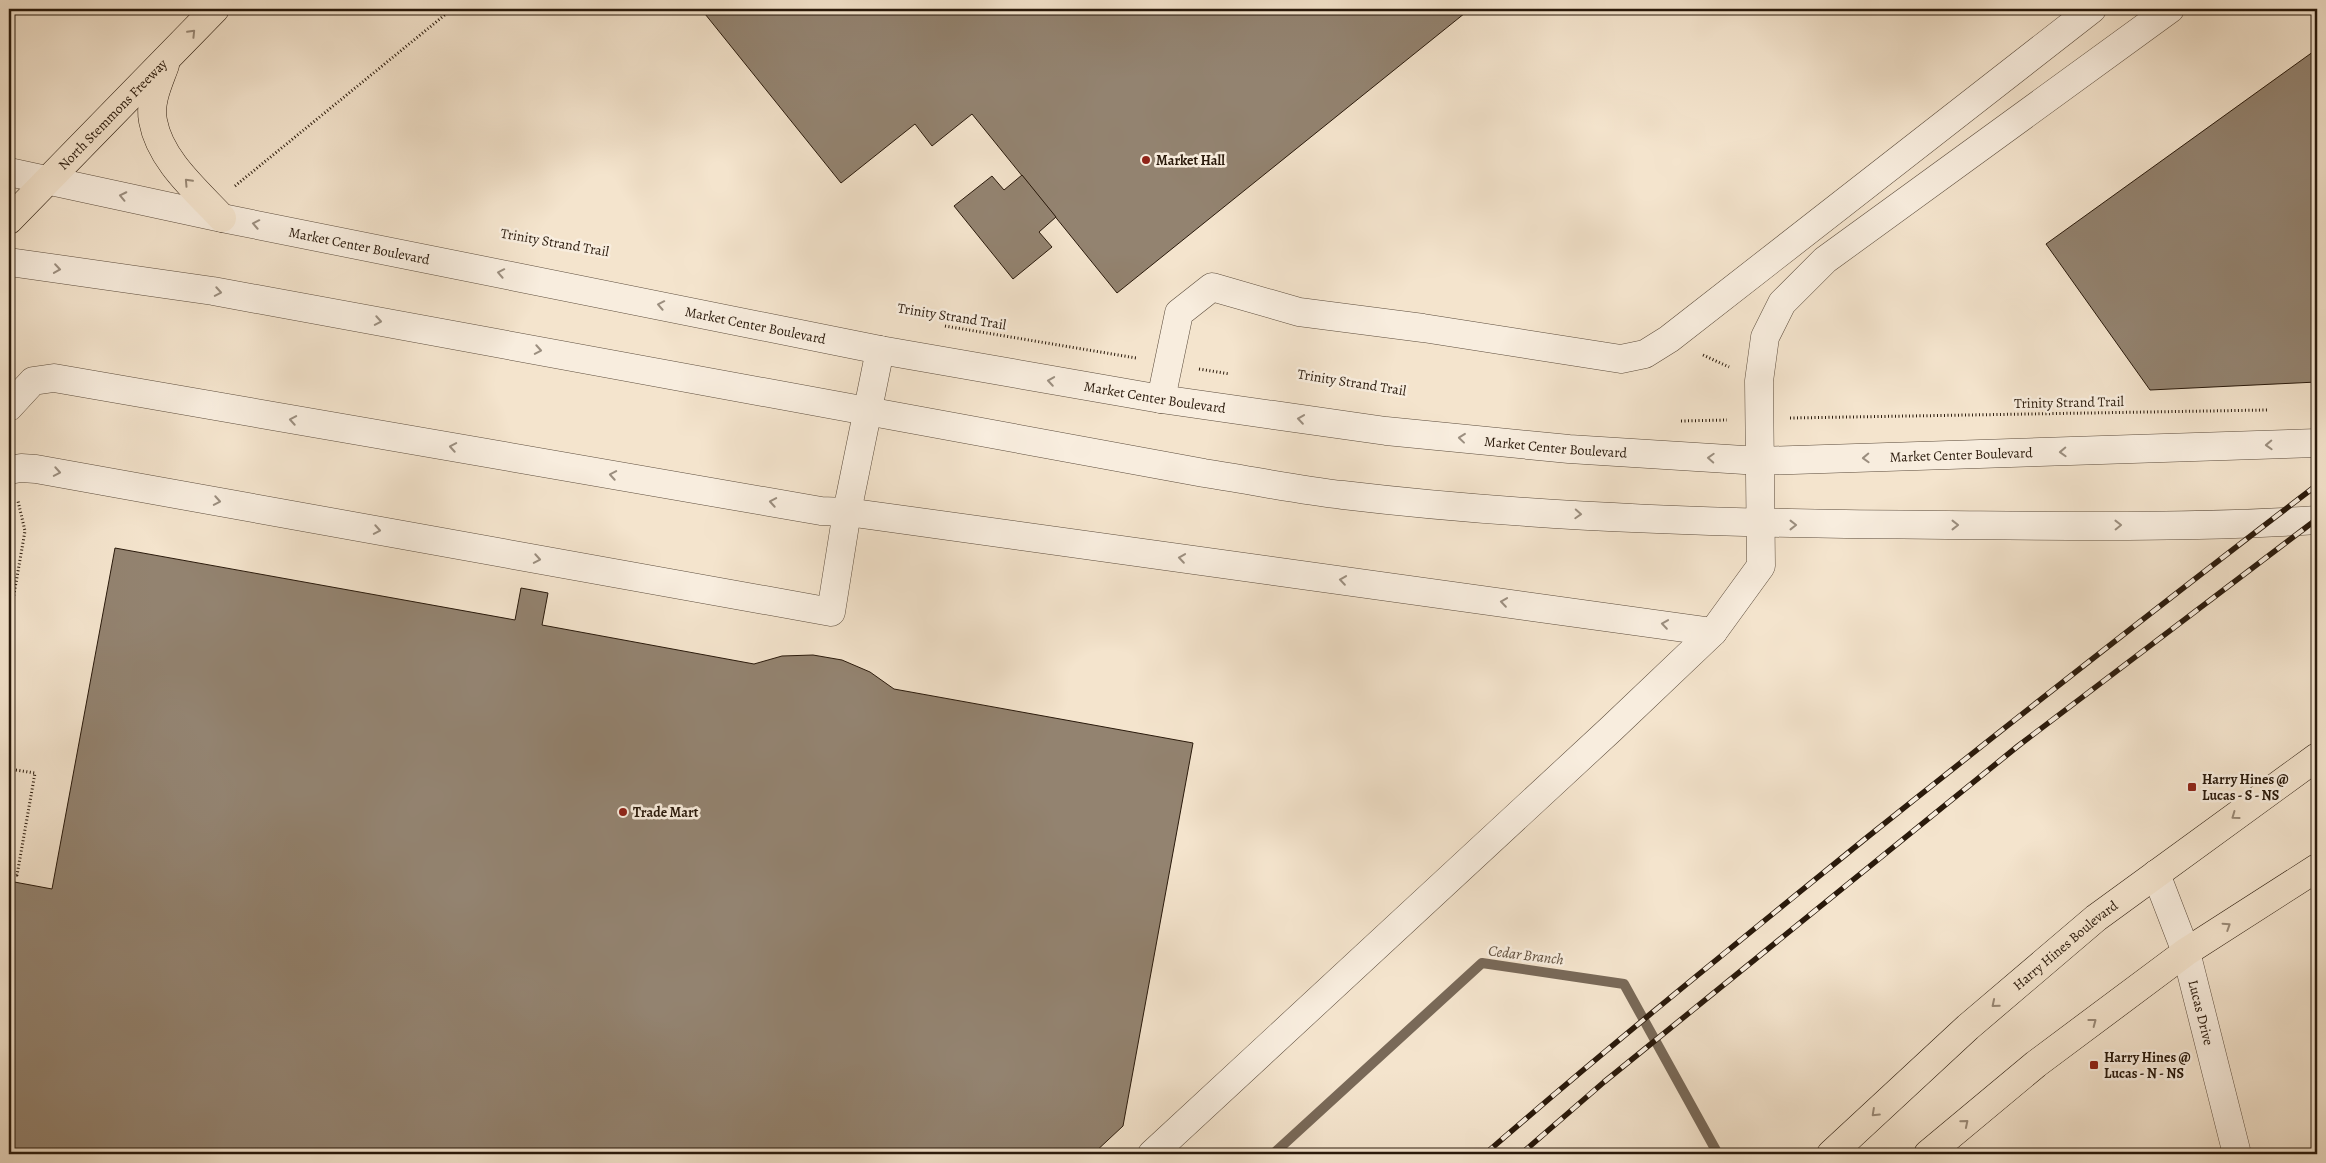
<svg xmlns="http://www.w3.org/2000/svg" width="2326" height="1163" viewBox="0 0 2326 1163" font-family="Alegreya,serif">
<rect width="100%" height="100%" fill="#f4e4cd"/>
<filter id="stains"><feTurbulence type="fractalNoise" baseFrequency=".004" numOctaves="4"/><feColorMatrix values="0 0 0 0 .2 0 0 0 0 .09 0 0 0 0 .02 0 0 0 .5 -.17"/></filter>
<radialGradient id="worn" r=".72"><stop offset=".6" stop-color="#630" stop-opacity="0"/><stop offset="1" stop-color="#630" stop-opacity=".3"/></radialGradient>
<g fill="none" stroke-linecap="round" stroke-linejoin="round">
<polyline stroke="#796958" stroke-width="10" points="1273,1154 1482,963 1624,984 1718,1154"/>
</g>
<g fill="#938370" stroke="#29190b">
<polygon points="701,9 1470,9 1117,293 972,114 932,146 915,124 841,183"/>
<polygon points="2317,49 2317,382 2150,390 2046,244"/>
<polygon points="1022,175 1056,217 1039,232 1052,247 1013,279 954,206 992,176 1004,190"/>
<polygon points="115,548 515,620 521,588 548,593 542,625 754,664 782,656 813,655 842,660 870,672 894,689 1193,743 1123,1126 1093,1154 9,1154 9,881 52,889"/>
</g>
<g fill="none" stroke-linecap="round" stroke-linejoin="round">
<defs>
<g id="minor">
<path id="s1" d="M9 172 222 218 880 350 1161 399 1386 431 1569 449 1760 461 2317 443"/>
<path d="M9 262 213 291 1204 473C1250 480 1297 490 1343 495 1543 519 1746 524 1947 525 2070 526 2195 528 2317 520"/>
<polyline points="1161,399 1179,313 1212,287 1299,312 1423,328 1621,359 1645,354 1669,339 2092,9"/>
<polyline points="9,407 33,381 54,378 821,511 847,512 1713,632"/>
<polyline points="9,470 21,468 36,469 831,612 847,512 880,350"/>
<path id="s2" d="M2156 874 2186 952 2237 1154"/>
<polyline points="1152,1154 1611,729 1713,632 1761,566 1759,381 1765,337 1782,303 1825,260 2170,9"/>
</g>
<g id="major">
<path d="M165 65C159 82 149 102 153 121 160 160 196 190 222 218"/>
<path id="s3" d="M9 220 215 9"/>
<path id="s4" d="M1831 1154 1968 1027 2096 918 2317 757"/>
<polyline points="1928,1154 2036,1064 2186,952 2317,868"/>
</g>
</defs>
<use href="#minor" stroke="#5c4c3c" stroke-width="29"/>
<use href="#major" stroke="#29190b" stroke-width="29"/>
<g stroke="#29190b" stroke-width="3" stroke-dasharray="1 2.5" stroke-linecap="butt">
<polyline points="235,186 452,9"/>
<polyline points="945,326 1136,358"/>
<polyline points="1703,355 1729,367"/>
<polyline points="1199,369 1230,374"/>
<polyline points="1790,418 2267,410"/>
<polyline points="1681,421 1727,420"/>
<polyline points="9,623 25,531 18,501"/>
<polyline points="9,769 35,773 17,875 9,873"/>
</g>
<use href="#minor" stroke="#f8edde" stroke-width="28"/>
<use href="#major" stroke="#f4e4cd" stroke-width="28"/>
<defs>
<g id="rail">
<path d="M1485 1154C1609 1046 1737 943 1865 839 2015 719 2165 601 2317 485"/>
<polyline points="1521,1154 1604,1082 2018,746 2317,519"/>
</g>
</defs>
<use href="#rail" stroke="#29190b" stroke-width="5.5"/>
<use href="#rail" stroke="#f8edde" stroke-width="4" stroke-dasharray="11" stroke-linecap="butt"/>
</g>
<defs><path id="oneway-chevron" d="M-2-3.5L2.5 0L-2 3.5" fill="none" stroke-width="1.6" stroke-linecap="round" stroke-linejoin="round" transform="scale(1.25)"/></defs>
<g stroke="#998976">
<use href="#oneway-chevron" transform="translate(192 33) rotate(-46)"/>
<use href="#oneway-chevron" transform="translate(188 182) rotate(-133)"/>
<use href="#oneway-chevron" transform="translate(2235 816) rotate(144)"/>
<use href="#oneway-chevron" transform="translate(2227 926) rotate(-33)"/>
<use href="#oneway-chevron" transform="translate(1995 1004) rotate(140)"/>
<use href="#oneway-chevron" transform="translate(2093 1022) rotate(-37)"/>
<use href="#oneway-chevron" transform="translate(1875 1113) rotate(137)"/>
<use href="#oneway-chevron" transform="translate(1965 1123) rotate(-40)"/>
</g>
<g stroke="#9b8e7f">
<use href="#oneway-chevron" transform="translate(123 196) rotate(-168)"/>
<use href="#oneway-chevron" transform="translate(256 224) rotate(-169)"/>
<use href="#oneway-chevron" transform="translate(57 269) rotate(8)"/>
<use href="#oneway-chevron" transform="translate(501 273) rotate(-169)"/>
<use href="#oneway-chevron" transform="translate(218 292) rotate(10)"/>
<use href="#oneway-chevron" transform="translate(661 305) rotate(-169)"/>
<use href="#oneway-chevron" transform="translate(378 321) rotate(10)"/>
<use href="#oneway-chevron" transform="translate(538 350) rotate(10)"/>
<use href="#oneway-chevron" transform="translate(1051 381) rotate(-171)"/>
<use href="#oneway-chevron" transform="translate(1301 419) rotate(-172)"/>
<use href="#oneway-chevron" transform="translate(293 420) rotate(-170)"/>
<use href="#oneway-chevron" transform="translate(1462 438) rotate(-174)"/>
<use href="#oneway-chevron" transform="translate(2269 445) rotate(178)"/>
<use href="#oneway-chevron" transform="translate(453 447) rotate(-170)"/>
<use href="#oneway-chevron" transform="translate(2063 452) rotate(178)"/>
<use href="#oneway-chevron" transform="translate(1711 458) rotate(-177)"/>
<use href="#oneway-chevron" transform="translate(1866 458) rotate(178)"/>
<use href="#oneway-chevron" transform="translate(57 472) rotate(10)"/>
<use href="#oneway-chevron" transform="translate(613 475) rotate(-170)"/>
<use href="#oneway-chevron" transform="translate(217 501) rotate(10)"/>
<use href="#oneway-chevron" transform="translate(773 502) rotate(-170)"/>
<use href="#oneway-chevron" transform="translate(1578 514) rotate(3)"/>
<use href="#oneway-chevron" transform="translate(1793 525)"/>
<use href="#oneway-chevron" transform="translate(1955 525)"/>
<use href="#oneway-chevron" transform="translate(2118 525) rotate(-1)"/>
<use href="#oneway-chevron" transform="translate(377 530) rotate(10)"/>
<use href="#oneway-chevron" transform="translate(1182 558) rotate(-172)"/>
<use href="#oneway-chevron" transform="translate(537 559) rotate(10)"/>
<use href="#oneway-chevron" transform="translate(1343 580) rotate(-172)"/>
<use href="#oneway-chevron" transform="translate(1504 602) rotate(-172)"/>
<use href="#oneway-chevron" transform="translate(1665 624) rotate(-172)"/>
</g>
<g fill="#8f2418" stroke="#f8edde" stroke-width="2">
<circle cx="1146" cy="160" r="5"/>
<rect x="2187" y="782" width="10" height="10" rx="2.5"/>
<circle cx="623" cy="812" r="5"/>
<rect x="2089" y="1060" width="10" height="10" rx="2.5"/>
</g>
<g text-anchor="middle" stroke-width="5" stroke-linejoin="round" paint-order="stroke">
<g font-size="14" fill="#29190b" stroke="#f8edde">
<text dy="5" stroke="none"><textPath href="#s3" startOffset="148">North Stemmons Freeway</textPath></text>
<text transform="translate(555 242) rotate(10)" y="5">Trinity Strand Trail</text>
<text dy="5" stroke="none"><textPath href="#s1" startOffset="358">Market Center Boulevard</textPath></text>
<text transform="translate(952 316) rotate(9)" y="5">Trinity Strand Trail</text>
<text dy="5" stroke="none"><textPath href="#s1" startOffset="762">Market Center Boulevard</textPath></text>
<text transform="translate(1352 382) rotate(9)" y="5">Trinity Strand Trail</text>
<text dy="5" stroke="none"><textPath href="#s1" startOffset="1168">Market Center Boulevard</textPath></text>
<text transform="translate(2069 402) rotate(-1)" y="5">Trinity Strand Trail</text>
<text dy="5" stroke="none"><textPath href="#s1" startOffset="1572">Market Center Boulevard</textPath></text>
<text dy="5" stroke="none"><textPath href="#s1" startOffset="1978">Market Center Boulevard</textPath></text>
<text dy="5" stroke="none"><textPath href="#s4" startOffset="314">Harry Hines Boulevard</textPath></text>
<text dy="5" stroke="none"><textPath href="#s2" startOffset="146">Lucas Drive</textPath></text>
</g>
<g font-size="14" font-weight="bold" fill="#29190b" stroke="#f8edde" text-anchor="start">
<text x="1156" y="165">Market Hall</text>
<text x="2202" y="784">Harry Hines @<tspan x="2202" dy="16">Lucas - S - NS</tspan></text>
<text x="633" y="817">Trade Mart</text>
<text x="2104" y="1062">Harry Hines @<tspan x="2104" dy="16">Lucas - N - NS</tspan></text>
</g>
<g font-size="15" font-style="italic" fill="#5f4f3e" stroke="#f8edde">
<text transform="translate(1526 955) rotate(7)" y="5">Cedar Branch</text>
</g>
</g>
<rect width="2326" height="1163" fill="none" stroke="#f4e4cd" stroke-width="30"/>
<rect x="10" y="10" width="2306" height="1143" fill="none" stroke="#29190b" stroke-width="2.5"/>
<rect x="15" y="15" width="2296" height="1133" fill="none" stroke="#29190b"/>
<rect width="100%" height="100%" filter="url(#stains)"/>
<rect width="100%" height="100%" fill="url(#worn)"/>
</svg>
